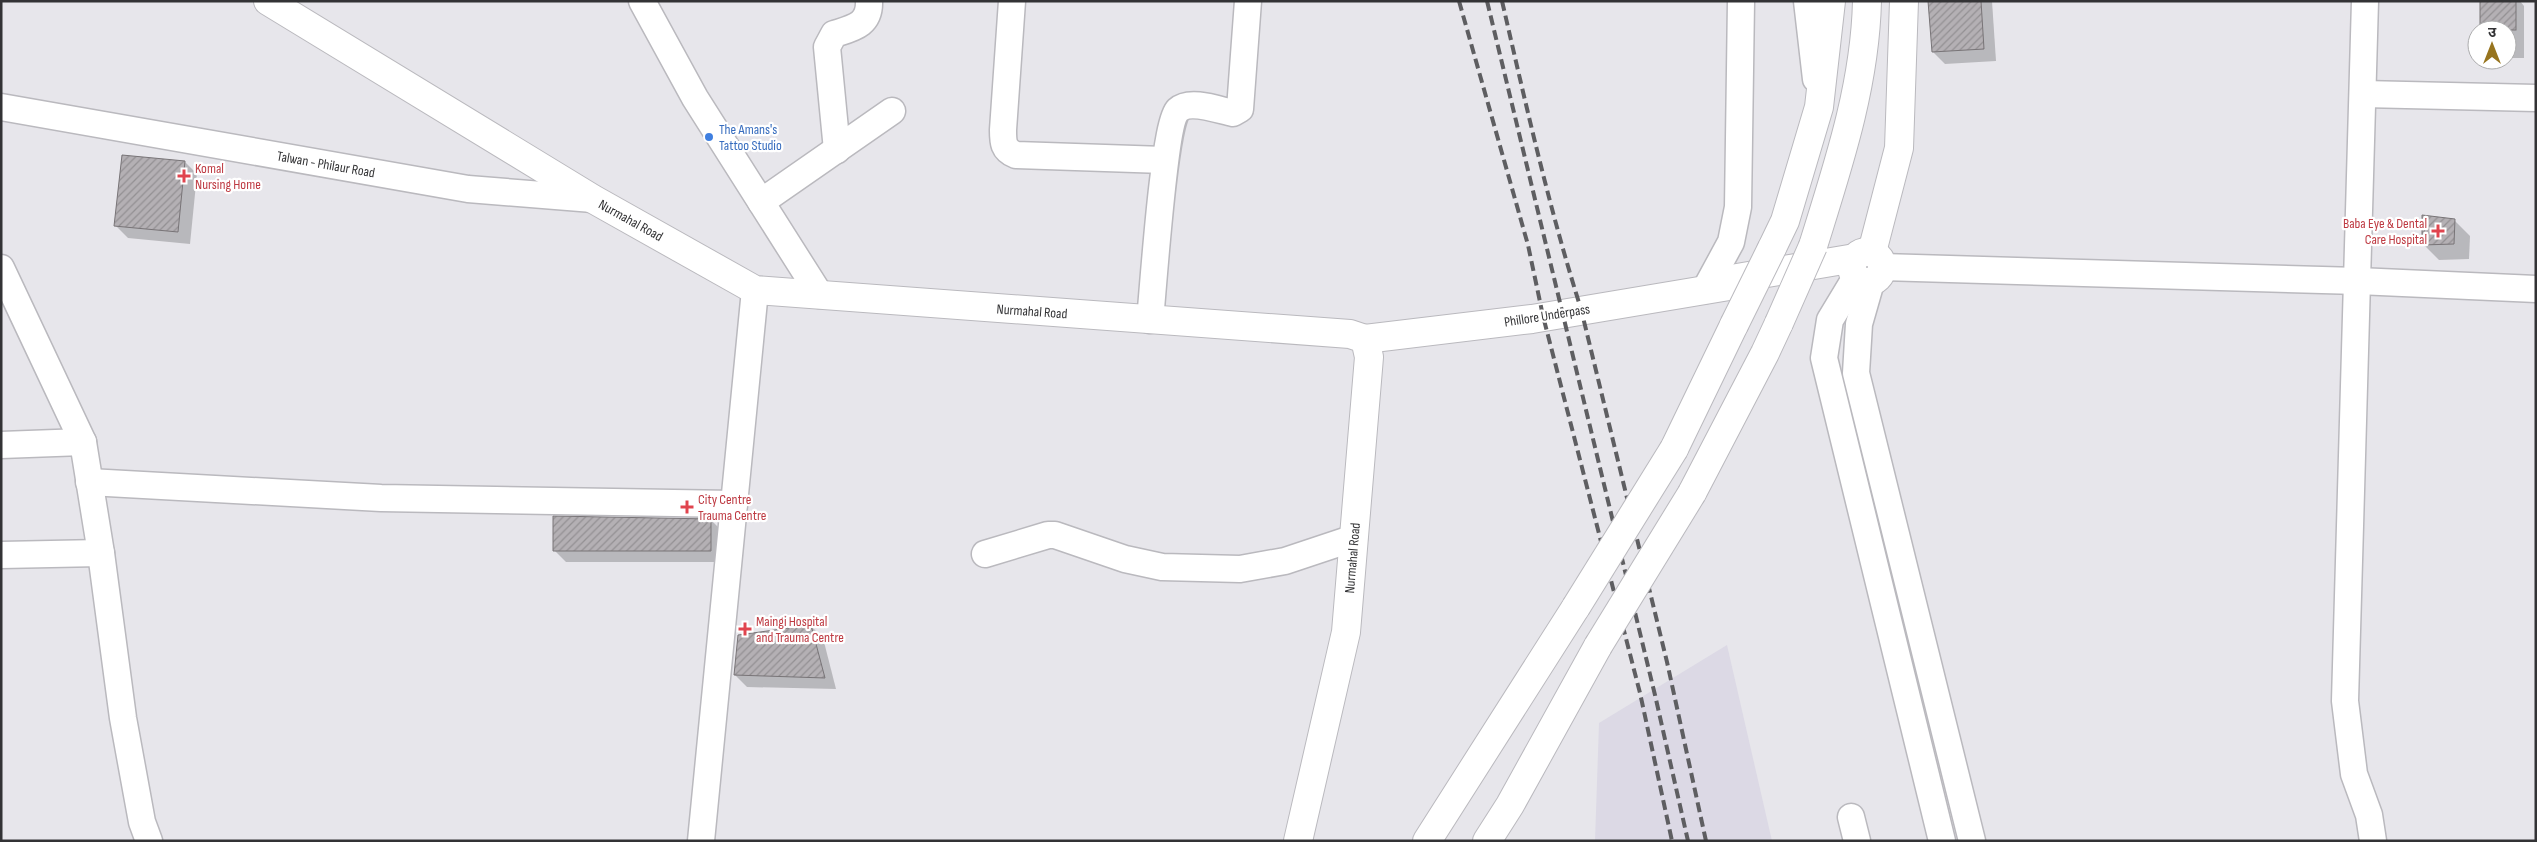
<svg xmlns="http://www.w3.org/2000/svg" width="2537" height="842" viewBox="0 0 2537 842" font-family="'Sofia Sans Condensed','Noto Sans Devanagari',sans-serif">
<defs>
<pattern id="building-hatch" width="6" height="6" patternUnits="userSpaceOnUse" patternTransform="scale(1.25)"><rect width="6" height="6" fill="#b4b0b4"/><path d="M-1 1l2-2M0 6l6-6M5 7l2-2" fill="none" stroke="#939093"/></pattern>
</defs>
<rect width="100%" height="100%" fill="#e7e6eb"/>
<polygon fill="#dcd9e5" points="1727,645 1772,841 1595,841 1599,723"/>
<g fill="#0003">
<polygon points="1930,1 1992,1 1996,61 1945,64 1933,52"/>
<polygon points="2481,1 2520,1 2524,6 2524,58 2507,58 2507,30 2481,30"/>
<polygon points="185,162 197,174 190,244 128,238 116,226"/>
<polygon points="2454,220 2470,236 2469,259 2439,260 2423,244"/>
<polygon points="711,520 723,532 723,562 566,562 554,550"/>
<polygon points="811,626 823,638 836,689 747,687 735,675"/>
</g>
<g fill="url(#building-hatch)" stroke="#787477">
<polygon points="1928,1 1981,1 1984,49 1932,52"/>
<rect x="2480" y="1" width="36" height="29"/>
<polygon points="122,155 185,161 178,232 114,226"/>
<polygon points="2422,215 2455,219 2454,244 2422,245"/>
<polygon points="553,516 711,519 711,551 553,551"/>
<polygon points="811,625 825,678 734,675 738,635"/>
</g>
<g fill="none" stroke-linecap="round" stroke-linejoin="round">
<defs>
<g id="minor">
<polyline points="642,1 695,98 820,295"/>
<path d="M1012 1 1003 130C1003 142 1003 150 1016 155L1164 160"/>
<polyline points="1807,1 1816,79"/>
<polyline points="2365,1 2345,701 2354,774 2369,815 2373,841"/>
<polyline points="2363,94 2536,98"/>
<polyline points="1,107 468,189 593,199"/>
<path d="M837 150 827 47 834 34C853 28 870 25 869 1"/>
<polyline points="761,202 892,111"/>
<polyline points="1882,267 2358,281 2536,289"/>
<polyline points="1,268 83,442 101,553 123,718 142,822 149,841"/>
<polyline points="1856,277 1830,320 1824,358 1942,841"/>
<polyline points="1871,282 1859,324 1856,373 1972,841"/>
<polyline points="1705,290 1731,242 1738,207 1741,1"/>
<path d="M1150 320C1153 291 1164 123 1178 110 1190 99 1219 110 1233 113L1240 109 1248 1"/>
<polyline points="1,445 83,442"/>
<polyline points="89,482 381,498 734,504"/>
<polyline points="985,554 1048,535 1055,535 1125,559 1162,567 1240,569 1285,561 1354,538"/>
<polyline points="1,555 101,553"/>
<polyline points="1851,817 1857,841"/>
<polyline points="701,841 755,290"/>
</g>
<g id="major">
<polyline points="268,1 593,199 755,290 1350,334 1365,339 1369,357 1346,632 1298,841"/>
<circle cx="1867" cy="267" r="15"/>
<polyline points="1872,252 1899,148 1904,1"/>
<polyline points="1365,339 1532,319 1729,286 1737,278 1855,258"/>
</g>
<g id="highway">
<path d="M1813 246C1838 166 1865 86 1867 1"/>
<polyline points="1772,248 1785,221 1819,107 1831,1"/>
<polyline points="1674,449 1734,325"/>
<polyline points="1692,493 1765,353 1779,323"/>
<polyline points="1427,841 1576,607"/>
<polyline points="1487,841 1510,805 1598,646"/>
</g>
</defs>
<use href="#minor" stroke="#bab9be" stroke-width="29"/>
<use href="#major" stroke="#bab9be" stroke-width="30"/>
<use href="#highway" stroke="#bab9be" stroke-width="30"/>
<use href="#minor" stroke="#fff" stroke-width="26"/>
<use href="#major" stroke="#fff" stroke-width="28"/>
<use href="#highway" stroke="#fff" stroke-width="28"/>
<g stroke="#5e5e61" stroke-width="4" stroke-dasharray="10 5" stroke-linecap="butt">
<polyline points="1459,1 1528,245 1543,316 1640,693 1672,841"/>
<polyline points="1487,1 1655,695 1688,841"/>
<path d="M1502 1C1526 105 1549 208 1581 309L1667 662 1706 841"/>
</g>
<defs>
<g id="highway-bridge">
<polyline points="1779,323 1813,246"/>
<polyline points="1734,325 1772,248"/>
<polyline points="1576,607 1674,449"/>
<polyline points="1598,646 1692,493"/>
</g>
</defs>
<use href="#highway-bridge" stroke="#bab9be" stroke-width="30" stroke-linecap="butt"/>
<use href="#highway-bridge" stroke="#fff" stroke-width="28"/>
</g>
<circle fill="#3f7fe0" stroke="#fff" stroke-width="2" cx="709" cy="137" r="5"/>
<g fill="#e0444e" stroke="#fff" stroke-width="2">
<path d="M181.5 168.5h5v5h5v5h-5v5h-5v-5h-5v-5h5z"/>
<path d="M2435.5 223.5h5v5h5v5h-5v5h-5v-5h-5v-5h5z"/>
<path d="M684.5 499.5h5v5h5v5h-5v5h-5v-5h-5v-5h5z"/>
<path d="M742.5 621.5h5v5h5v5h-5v5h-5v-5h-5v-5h5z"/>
</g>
<g text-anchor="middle" stroke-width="4.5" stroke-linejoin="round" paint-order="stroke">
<g font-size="14" fill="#366cbe" stroke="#fff" text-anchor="start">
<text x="719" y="134">The Amans's<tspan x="719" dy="16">Tattoo Studio</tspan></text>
</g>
<g font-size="14" fill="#333335" stroke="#fff">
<text transform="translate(326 164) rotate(10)" y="5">Talwan - Philaur Road</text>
<text transform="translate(631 220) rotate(29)" y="5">Nurmahal Road</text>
<text transform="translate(1032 311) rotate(4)" y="5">Nurmahal Road</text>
<text transform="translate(1547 315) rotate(-9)" y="5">Phillore Underpass</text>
<text transform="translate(1352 558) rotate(-85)" y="5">Nurmahal Road</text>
</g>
<g font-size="14" fill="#be3a42" stroke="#fff" text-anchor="start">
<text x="195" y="173">Komal<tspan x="195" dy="16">Nursing Home</tspan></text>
<text x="2427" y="228" text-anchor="end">Baba Eye &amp; Dental<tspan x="2427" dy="16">Care Hospital</tspan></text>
<text x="698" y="504">City Centre<tspan x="698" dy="16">Trauma Centre</tspan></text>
<text x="756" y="626">Maingi Hospital<tspan x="756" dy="16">and Trauma Centre</tspan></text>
</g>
</g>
<rect width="2537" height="842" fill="none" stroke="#333335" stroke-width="5"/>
<g transform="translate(2492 45)"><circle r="24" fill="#ffffff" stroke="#adadae"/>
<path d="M0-4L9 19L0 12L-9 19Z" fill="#97741e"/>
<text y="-8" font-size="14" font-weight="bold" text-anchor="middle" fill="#333335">उ</text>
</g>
</svg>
